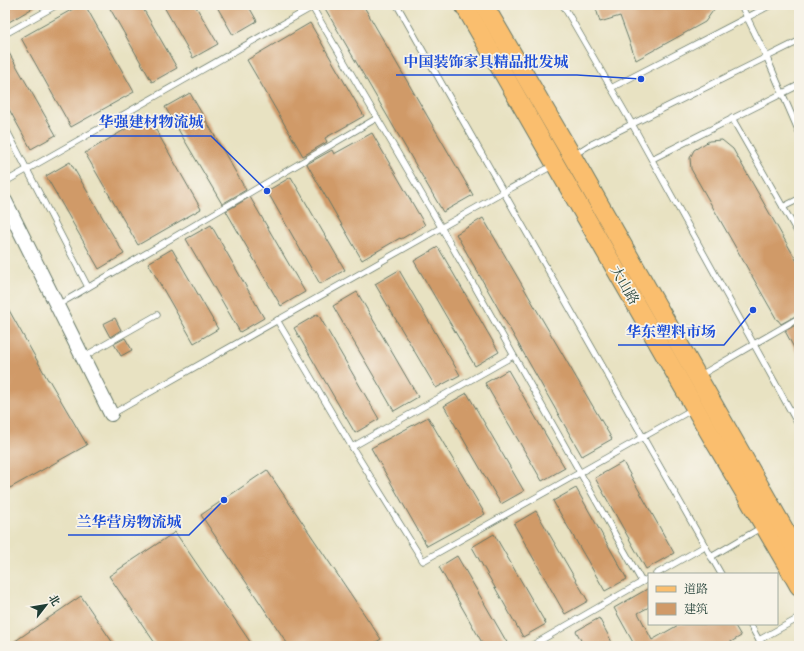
<svg xmlns="http://www.w3.org/2000/svg" width="804" height="651" viewBox="0 0 804 651" font-family="Cardo,'Noto Serif SC',serif">
<rect width="100%" height="100%" fill="#f7f3e8"/>
<filter id="ink" filterUnits="userSpaceOnUse"><feTurbulence type="fractalNoise" baseFrequency=".025" numOctaves="2"/><feDisplacementMap in="SourceGraphic" scale="8" xChannelSelector="R" yChannelSelector="G"/><feConvolveMatrix kernelMatrix="1 2 1 2 8 2 1 2 1" color-interpolation-filters="sRGB"/></filter>
<filter id="wash" filterUnits="userSpaceOnUse"><feTurbulence type="fractalNoise" baseFrequency=".012" numOctaves="4" result="noise"/><feDisplacementMap in="SourceGraphic" scale="16" xChannelSelector="R" yChannelSelector="G"/><feGaussianBlur stdDeviation="0.9" result="paint"/><feColorMatrix in="noise" values="0 0 0 0 0 0 0 0 0 0 0 0 0 0 0 0 0 1.4 0 .05"/><feComposite in="paint" operator="in"/></filter>
<g filter="url(#wash)">
<rect width="100%" height="100%" fill="#e8e2c2"/>
<g id="blocks">
<g fill="#d09a68">
<polygon points="5,5 38,5 9,22 5,14"/>
<polygon points="80,5 85,5 134,92 71,127 21,38"/>
<polygon points="108,5 141,5 177,68 152,82"/>
<polygon points="163,5 195,5 218,44 193,58"/>
<polygon points="216,5 248,5 257,21 233,35"/>
<polygon points="323,5 363,5 473,195 443,212"/>
<polygon points="595,5 717,5 705,22 636,60 620,16 600,22"/>
<polygon points="310,23 364,116 325,138 327,142 303,156 247,60"/>
<polygon points="5,46 56,135 31,149 5,102"/>
<polygon points="190,93 246,190 222,204 165,107"/>
<polygon points="148,116 201,209 138,245 85,153"/>
<polygon points="372,133 425,225 401,239 400,238 362,260 307,164 332,150 334,154"/>
<polygon points="722,140 733,149 799,265 799,314 781,324 778,320 777,320 691,169 690,158 694,150 709,141"/>
<polygon points="70,162 124,254 99,269 46,176"/>
<polygon points="291,177 345,270 320,284 267,191"/>
<polygon points="250,197 305,292 281,306 226,211"/>
<polygon points="483,218 612,439 582,456 456,234"/>
<polygon points="211,225 264,318 240,332 186,239"/>
<polygon points="438,247 499,352 475,366 414,261"/>
<polygon points="172,249 218,329 194,343 148,263"/>
<polygon points="399,270 460,375 436,388 375,284"/>
<polygon points="357,292 418,397 394,411 333,306"/>
<polygon points="5,303 48,380 49,380 87,445 10,488 5,479"/>
<polygon points="318,314 379,419 355,433 294,328"/>
<polygon points="115,318 121,330 110,337 103,324"/>
<polygon points="799,323 799,357 785,331"/>
<polygon points="125,338 132,350 121,356 114,344"/>
<polygon points="508,370 565,468 542,481 485,383"/>
<polygon points="467,393 524,491 501,504 444,406"/>
<polygon points="428,417 485,514 427,546 371,448"/>
<polygon points="623,462 674,553 646,569 595,478"/>
<polygon points="267,470 381,639 370,646 289,646 201,515"/>
<polygon points="576,488 627,579 605,591 553,501"/>
<polygon points="536,511 588,601 565,614 514,524"/>
<polygon points="175,532 253,646 157,646 109,576"/>
<polygon points="494,534 546,624 523,637 472,547"/>
<polygon points="457,556 509,646 484,646 439,567"/>
<polygon points="649,588 649,607 638,613 652,640 680,624 734,624 741,636 724,646 635,646 614,608"/>
<polygon points="81,596 115,646 8,646"/>
<polygon points="599,618 614,646 584,646 576,631"/>
</g>
</g>
</g>
<g filter="url(#ink)">
<use href="#blocks" fill-opacity="0" stroke="#657766" stroke-width="1"/>
<g fill="none" stroke-linecap="round" stroke-linejoin="round">
<defs>
<g id="service">
<polyline points="311,5 441,227 642,582"/>
<polyline points="397,5 721,574"/>
<polyline points="563,5 632,124 799,426"/>
<polyline points="741,5 767,58 799,132"/>
<polyline points="5,34 57,5"/>
<polyline points="611,88 771,5"/>
<polyline points="732,118 799,235"/>
<polyline points="5,127 88,287"/>
<polyline points="574,155 588,146 799,41"/>
<polyline points="652,159 799,85"/>
<polyline points="5,182 316,5"/>
<polyline points="783,207 799,199"/>
<polyline points="58,305 377,118"/>
<polyline points="277,320 352,447 423,561 693,409"/>
<polyline points="83,357 157,315"/>
<polyline points="699,376 799,318"/>
<polyline points="112,414 504,192 554,165"/>
<polyline points="352,447 513,356"/>
<polyline points="711,557 762,527"/>
<polyline points="656,574 705,546"/>
<polyline points="750,624 762,646"/>
<polyline points="759,640 799,618"/>
<polyline points="531,646 649,578"/>
</g>
<polyline id="tertiary" points="5,201 111,414"/>
<g id="primary">
<path d="M464 5C541 138 617 272 694 406 728 466 765 526 799 586"/>
<polyline points="484,5 572,156 799,555"/>
</g>
</defs>
<use href="#service" stroke="#657766" stroke-width="7"/>
<use href="#tertiary" stroke="#657766" stroke-width="16"/>
<use href="#primary" stroke="#657766" stroke-width="20"/>
<use href="#service" stroke="#fff" stroke-width="5.5"/>
<use href="#tertiary" stroke="#fff" stroke-width="14"/>
<use href="#primary" stroke="#fabe6e" stroke-width="18"/>
</g>
</g>
<g text-anchor="middle" stroke-width="3.5" stroke-linejoin="round" paint-order="stroke">
<g font-size="14" fill="#1f3d34" stroke="#f7f3e8">
<text transform="translate(625 285) rotate(60)" y="5">大山路</text>
</g>
</g>
<path fill="none" stroke="#1d4ed8" stroke-width="1.5" d="M641 79L577 75H396M267 191L211 136H90M753 310L724 345H618M224 500L189 535H68"/>
<g fill="#1d4ed8" stroke="#f7f3e8" stroke-width="1.5">
<circle cx="641" cy="79" r="4"/>
<circle cx="267" cy="191" r="4"/>
<circle cx="753" cy="310" r="4"/>
<circle cx="224" cy="500" r="4"/>
</g>
<g font-size="15" text-anchor="middle" font-weight="bold" fill="#1d4ed8" stroke="#f7f3e8" stroke-width="3.5" stroke-linejoin="round" paint-order="stroke">
<text x="486" y="67">中国装饰家具精品批发城</text>
<text x="151" y="127">华强建材物流城</text>
<text x="671" y="337">华东塑料市场</text>
<text x="129" y="527">兰华营房物流城</text>
</g>
<rect width="804" height="651" fill="none" stroke="#f7f3e8" stroke-width="20"/>
<rect x="648" y="573" width="130" height="52" fill="#f7f3e8" stroke="#a1aaa0"/>
<rect x="656" y="586" width="20" height="6" fill="#fabe6e" stroke="#a1aaa0"/>
<text x="684" y="593" font-size="12" fill="#1f3d34">道路</text>
<rect x="656" y="603" width="20" height="12" fill="#d09a68" stroke="#a1aaa0"/>
<text x="684" y="613" font-size="12" fill="#1f3d34">建筑</text>
<g transform="translate(46 605) rotate(59)" stroke="#f7f3e8" stroke-width="3" paint-order="stroke">
<path d="M0-3L7 15L0 10L-7 15Z" fill="#1f3d34"/>
<text y="-6" font-size="11" font-weight="bold" text-anchor="middle" fill="#1f3d34">北</text>
</g>
</svg>
